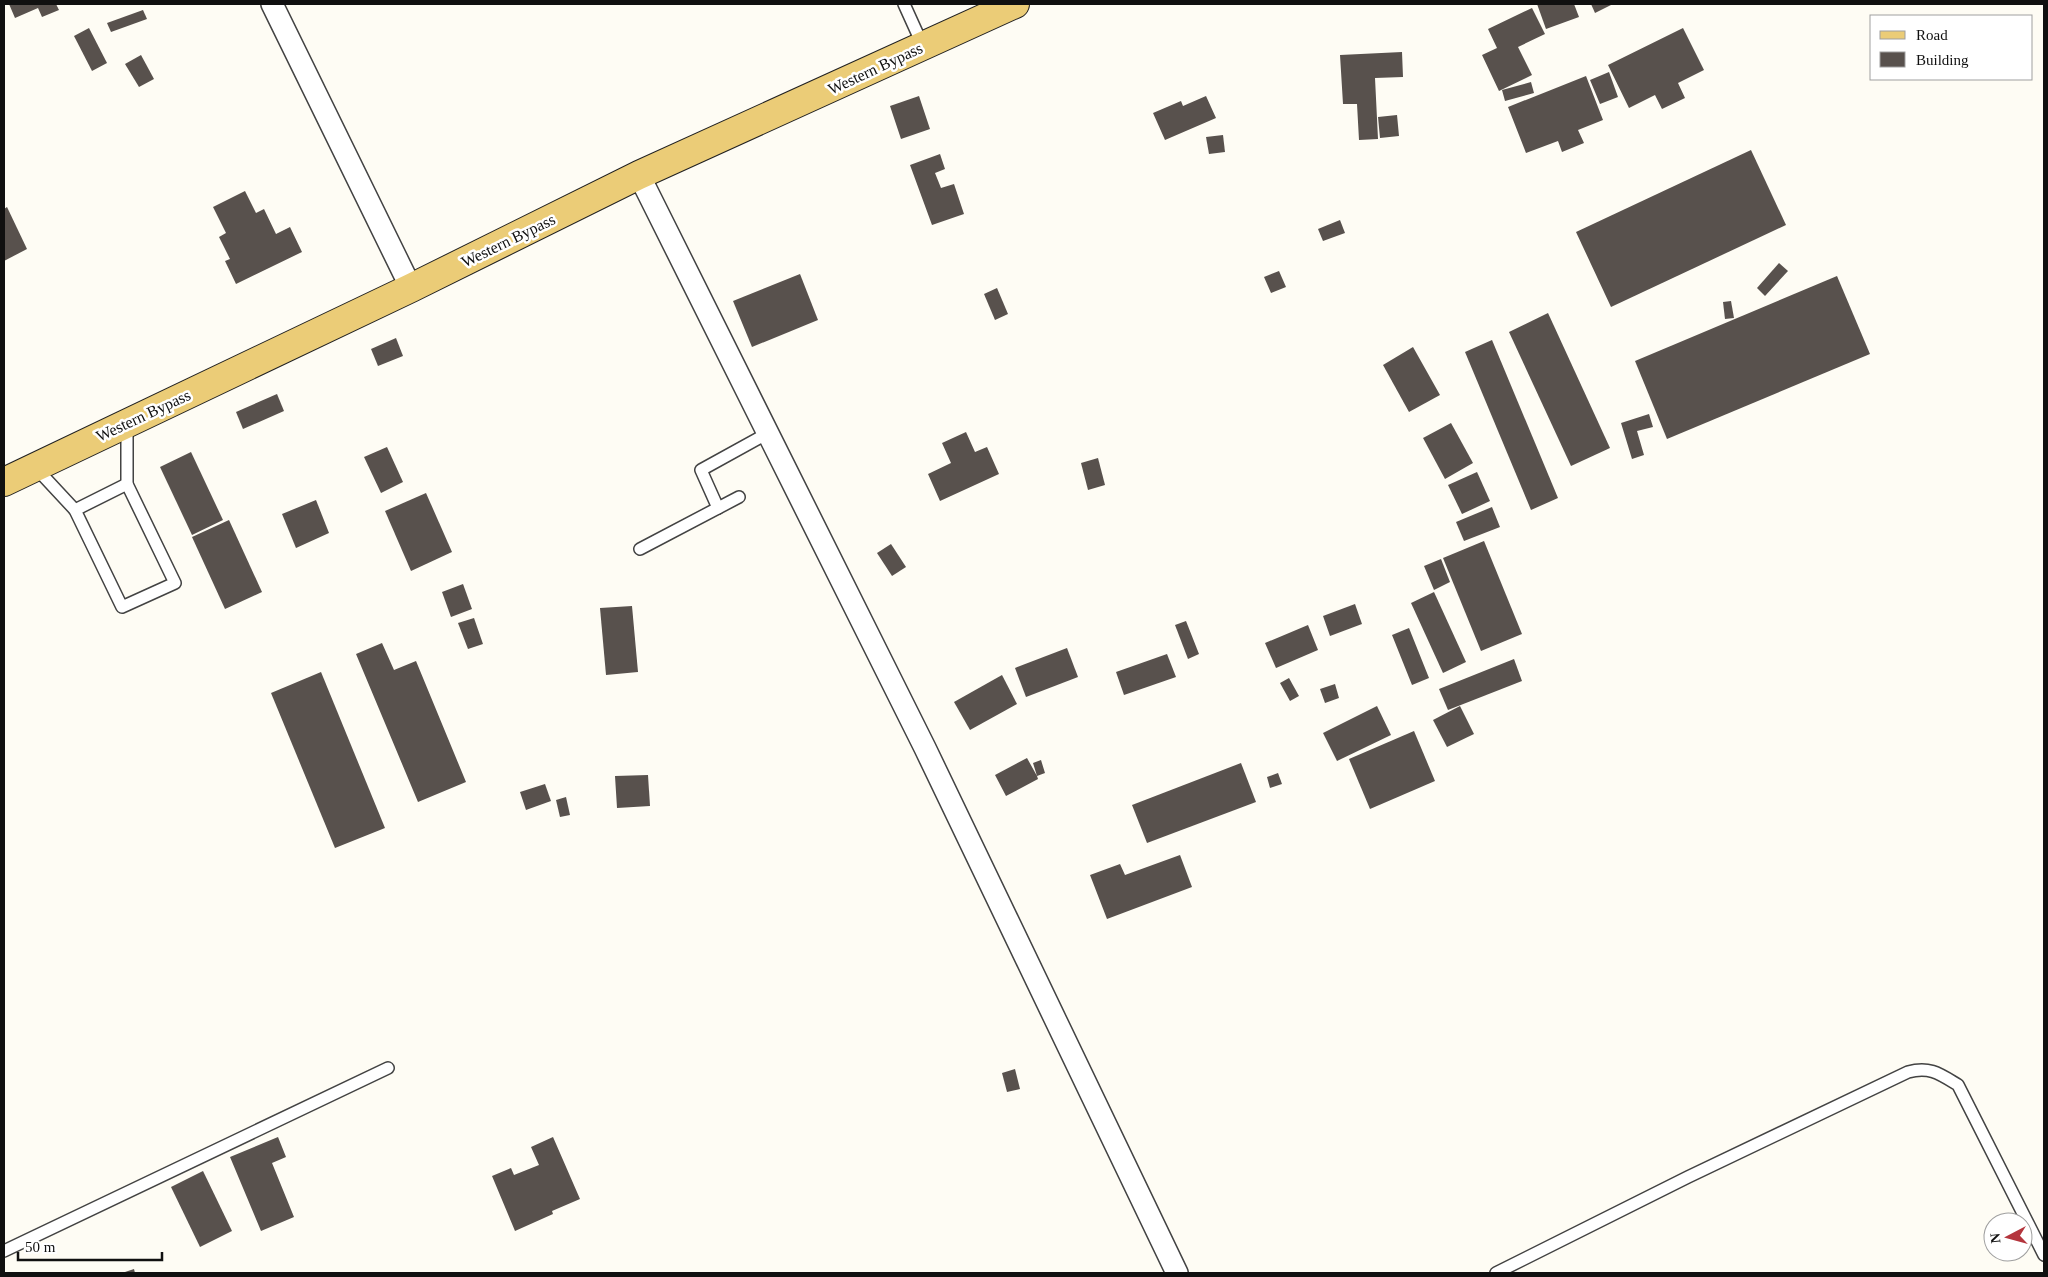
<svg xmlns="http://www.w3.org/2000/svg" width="2048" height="1277" viewBox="0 0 2048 1277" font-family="'Times New Roman',serif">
<rect width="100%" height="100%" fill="#fefcf4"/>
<g fill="#58514d">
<polygon points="9,4 56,4 59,10 42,17 38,8 15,18"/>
<polygon points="1537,4 1574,4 1579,17 1546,29"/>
<polygon points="1591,4 1613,4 1595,13"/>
<polygon points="1532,8 1545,34 1518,47 1532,75 1499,91 1482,55 1497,48 1488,29"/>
<polygon points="143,10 147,19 111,32 107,23"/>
<polygon points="89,28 107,63 92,71 74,36"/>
<polygon points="1683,28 1704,70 1678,83 1685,98 1662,109 1655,95 1629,108 1608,65"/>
<polygon points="1402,52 1403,77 1375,78 1378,139 1359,140 1357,104 1343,104 1340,55"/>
<polygon points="141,55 154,79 139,87 125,64"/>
<polygon points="1609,72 1618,97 1600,104 1590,80"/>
<polygon points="1586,76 1603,120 1578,130 1584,143 1562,152 1558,141 1526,153 1508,107"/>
<polygon points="1531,82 1534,93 1505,101 1502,90"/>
<polygon points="919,96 930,129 901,139 890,106"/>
<polygon points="1206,96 1216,118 1165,140 1153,113 1181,101 1183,106"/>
<polygon points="1397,115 1399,136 1380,138 1378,117"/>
<polygon points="1223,135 1225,152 1209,154 1206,137"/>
<polygon points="1751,150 1786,225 1611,307 1576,232"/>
<polygon points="940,154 945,169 935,173 941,188 954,184 964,214 932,225 910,165"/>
<polygon points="245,191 256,213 264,209 276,234 290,227 302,252 236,284 225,261 230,259 219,237 226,233 213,207"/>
<polygon points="7,207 27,249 4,261 4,209"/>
<polygon points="1340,220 1345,233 1323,241 1318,229"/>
<polygon points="1779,263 1788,271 1765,296 1757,288"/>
<polygon points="1279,271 1286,287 1271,293 1264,277"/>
<polygon points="800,274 818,320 752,347 733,301"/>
<polygon points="1837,276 1870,354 1667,439 1635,361"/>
<polygon points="997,288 1008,314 995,320 984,294"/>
<polygon points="1731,301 1734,318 1725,319 1723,302"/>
<polygon points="1548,313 1610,448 1571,466 1509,332"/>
<polygon points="396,338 403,356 378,366 371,349"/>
<polygon points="1492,340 1558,498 1531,510 1465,352"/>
<polygon points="1413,347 1440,395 1409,412 1383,365"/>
<polygon points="277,394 284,411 243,429 236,412"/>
<polygon points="1649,414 1653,427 1637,431 1644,455 1632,459 1621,423"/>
<polygon points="1451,423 1473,463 1445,479 1423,438"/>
<polygon points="966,432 975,452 987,447 999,474 940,501 928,474 951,463 942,443"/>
<polygon points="387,447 403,482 381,493 364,457"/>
<polygon points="191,452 223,520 192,535 160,467"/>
<polygon points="1098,458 1105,485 1088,490 1081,463"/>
<polygon points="1477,472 1490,501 1462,514 1448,485"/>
<polygon points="426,493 452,552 411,571 385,511"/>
<polygon points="316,500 329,533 296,548 282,514"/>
<polygon points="1492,507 1500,527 1464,541 1456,522"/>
<polygon points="229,520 262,592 225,609 192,537"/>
<polygon points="1484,541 1522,634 1481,651 1443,558"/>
<polygon points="891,544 906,567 892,576 877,553"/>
<polygon points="1441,559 1450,582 1434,590 1424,566"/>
<polygon points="463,584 472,609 451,617 442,592"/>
<polygon points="1434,592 1466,662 1443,673 1411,603"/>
<polygon points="1355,604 1362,624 1330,636 1323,616"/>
<polygon points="632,606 638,672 606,675 600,608"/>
<polygon points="474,618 483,644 468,649 458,623"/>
<polygon points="1186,621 1199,654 1188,659 1175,625"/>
<polygon points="1308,625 1318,650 1276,668 1265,643"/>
<polygon points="1409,628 1429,678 1412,685 1392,635"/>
<polygon points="382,643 394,670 416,661 466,782 418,802 356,654"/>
<polygon points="1067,648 1078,677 1026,697 1015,668"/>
<polygon points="1167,654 1176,677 1124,695 1116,672"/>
<polygon points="1514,659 1522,681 1448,710 1439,689"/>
<polygon points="321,672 385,828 335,848 271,693"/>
<polygon points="1002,675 1017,704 970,730 954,702"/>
<polygon points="1289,678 1299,696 1290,701 1280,683"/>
<polygon points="1335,684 1339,698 1325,703 1320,689"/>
<polygon points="1377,706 1391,735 1337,761 1323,733"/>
<polygon points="1460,706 1474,734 1447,747 1433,720"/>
<polygon points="1414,731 1435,781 1370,809 1349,759"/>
<polygon points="1027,758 1037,776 1033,763 1041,760 1045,773 1037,776 1038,779 1006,796 995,775"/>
<polygon points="1241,763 1256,802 1147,843 1132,805"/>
<polygon points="1278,773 1282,784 1270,788 1267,777"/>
<polygon points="648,775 650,806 617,808 615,776"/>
<polygon points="545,784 551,801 526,810 520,792"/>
<polygon points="566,797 570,815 560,817 556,800"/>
<polygon points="1180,855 1192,887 1107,919 1090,875 1120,864 1125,875"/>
<polygon points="1015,1069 1020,1089 1007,1092 1002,1073"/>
<polygon points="278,1137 286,1157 272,1163 294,1217 261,1231 230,1157"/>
<polygon points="553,1137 580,1199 552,1211 553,1214 515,1231 492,1176 511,1168 514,1175 539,1165 531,1147"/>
<polygon points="203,1171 232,1231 200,1247 171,1187"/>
<polygon points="134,1269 135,1273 122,1273"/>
</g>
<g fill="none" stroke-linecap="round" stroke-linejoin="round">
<defs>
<g id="service">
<polyline points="904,4 923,46"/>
<polyline points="35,467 75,510 122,607 175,583 127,484 127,423"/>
<polyline points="718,508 701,470 768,433"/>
<polyline points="75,510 127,484"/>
<polyline points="640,549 739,497"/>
<polyline points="4,1251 388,1068"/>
<path d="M1496 1273 1688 1177 1908 1072C1930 1066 1940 1074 1958 1085L2044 1255"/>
</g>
<g id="minor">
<polyline points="272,4 411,288"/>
<polyline points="639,175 925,748 1177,1273"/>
</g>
<polyline id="primary" points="4,482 411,288 639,175 1015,4"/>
</defs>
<use href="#service" stroke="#434343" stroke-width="14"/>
<use href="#minor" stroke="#434343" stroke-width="24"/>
<use href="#primary" stroke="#212121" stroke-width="30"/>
<use href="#service" stroke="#fff" stroke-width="11"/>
<use href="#minor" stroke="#fff" stroke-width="21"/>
<use href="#primary" stroke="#ebcc77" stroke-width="28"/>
</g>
<g text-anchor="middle" stroke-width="5" stroke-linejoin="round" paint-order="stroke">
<g font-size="16" fill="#101010" stroke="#fff">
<text transform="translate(875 68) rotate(-25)" y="6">Western Bypass</text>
<text transform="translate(508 240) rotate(-26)" y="6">Western Bypass</text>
<text transform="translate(143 415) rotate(-25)" y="6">Western Bypass</text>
</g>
</g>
<rect width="2048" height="1277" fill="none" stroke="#101010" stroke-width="10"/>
<rect x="1870" y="15" width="162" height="65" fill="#ffffff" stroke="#9f9f9f"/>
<rect x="1880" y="31" width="25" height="8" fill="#ebcc77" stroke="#9f9f9f"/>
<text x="1916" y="40" font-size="15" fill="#101010">Road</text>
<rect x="1880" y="52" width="25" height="15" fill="#58514d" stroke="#9f9f9f"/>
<text x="1916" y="65" font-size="15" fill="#101010">Building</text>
<g transform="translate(2008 1237) rotate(264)"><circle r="24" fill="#ffffff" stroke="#9f9f9f"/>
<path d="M0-4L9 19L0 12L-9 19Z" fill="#b4353d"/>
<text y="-8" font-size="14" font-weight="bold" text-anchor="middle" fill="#101010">N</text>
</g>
<path d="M18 1252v8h144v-8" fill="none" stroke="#101010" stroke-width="2.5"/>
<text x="25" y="1252" font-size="15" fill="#101010" stroke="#ffffff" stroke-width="4" paint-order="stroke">50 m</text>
</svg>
